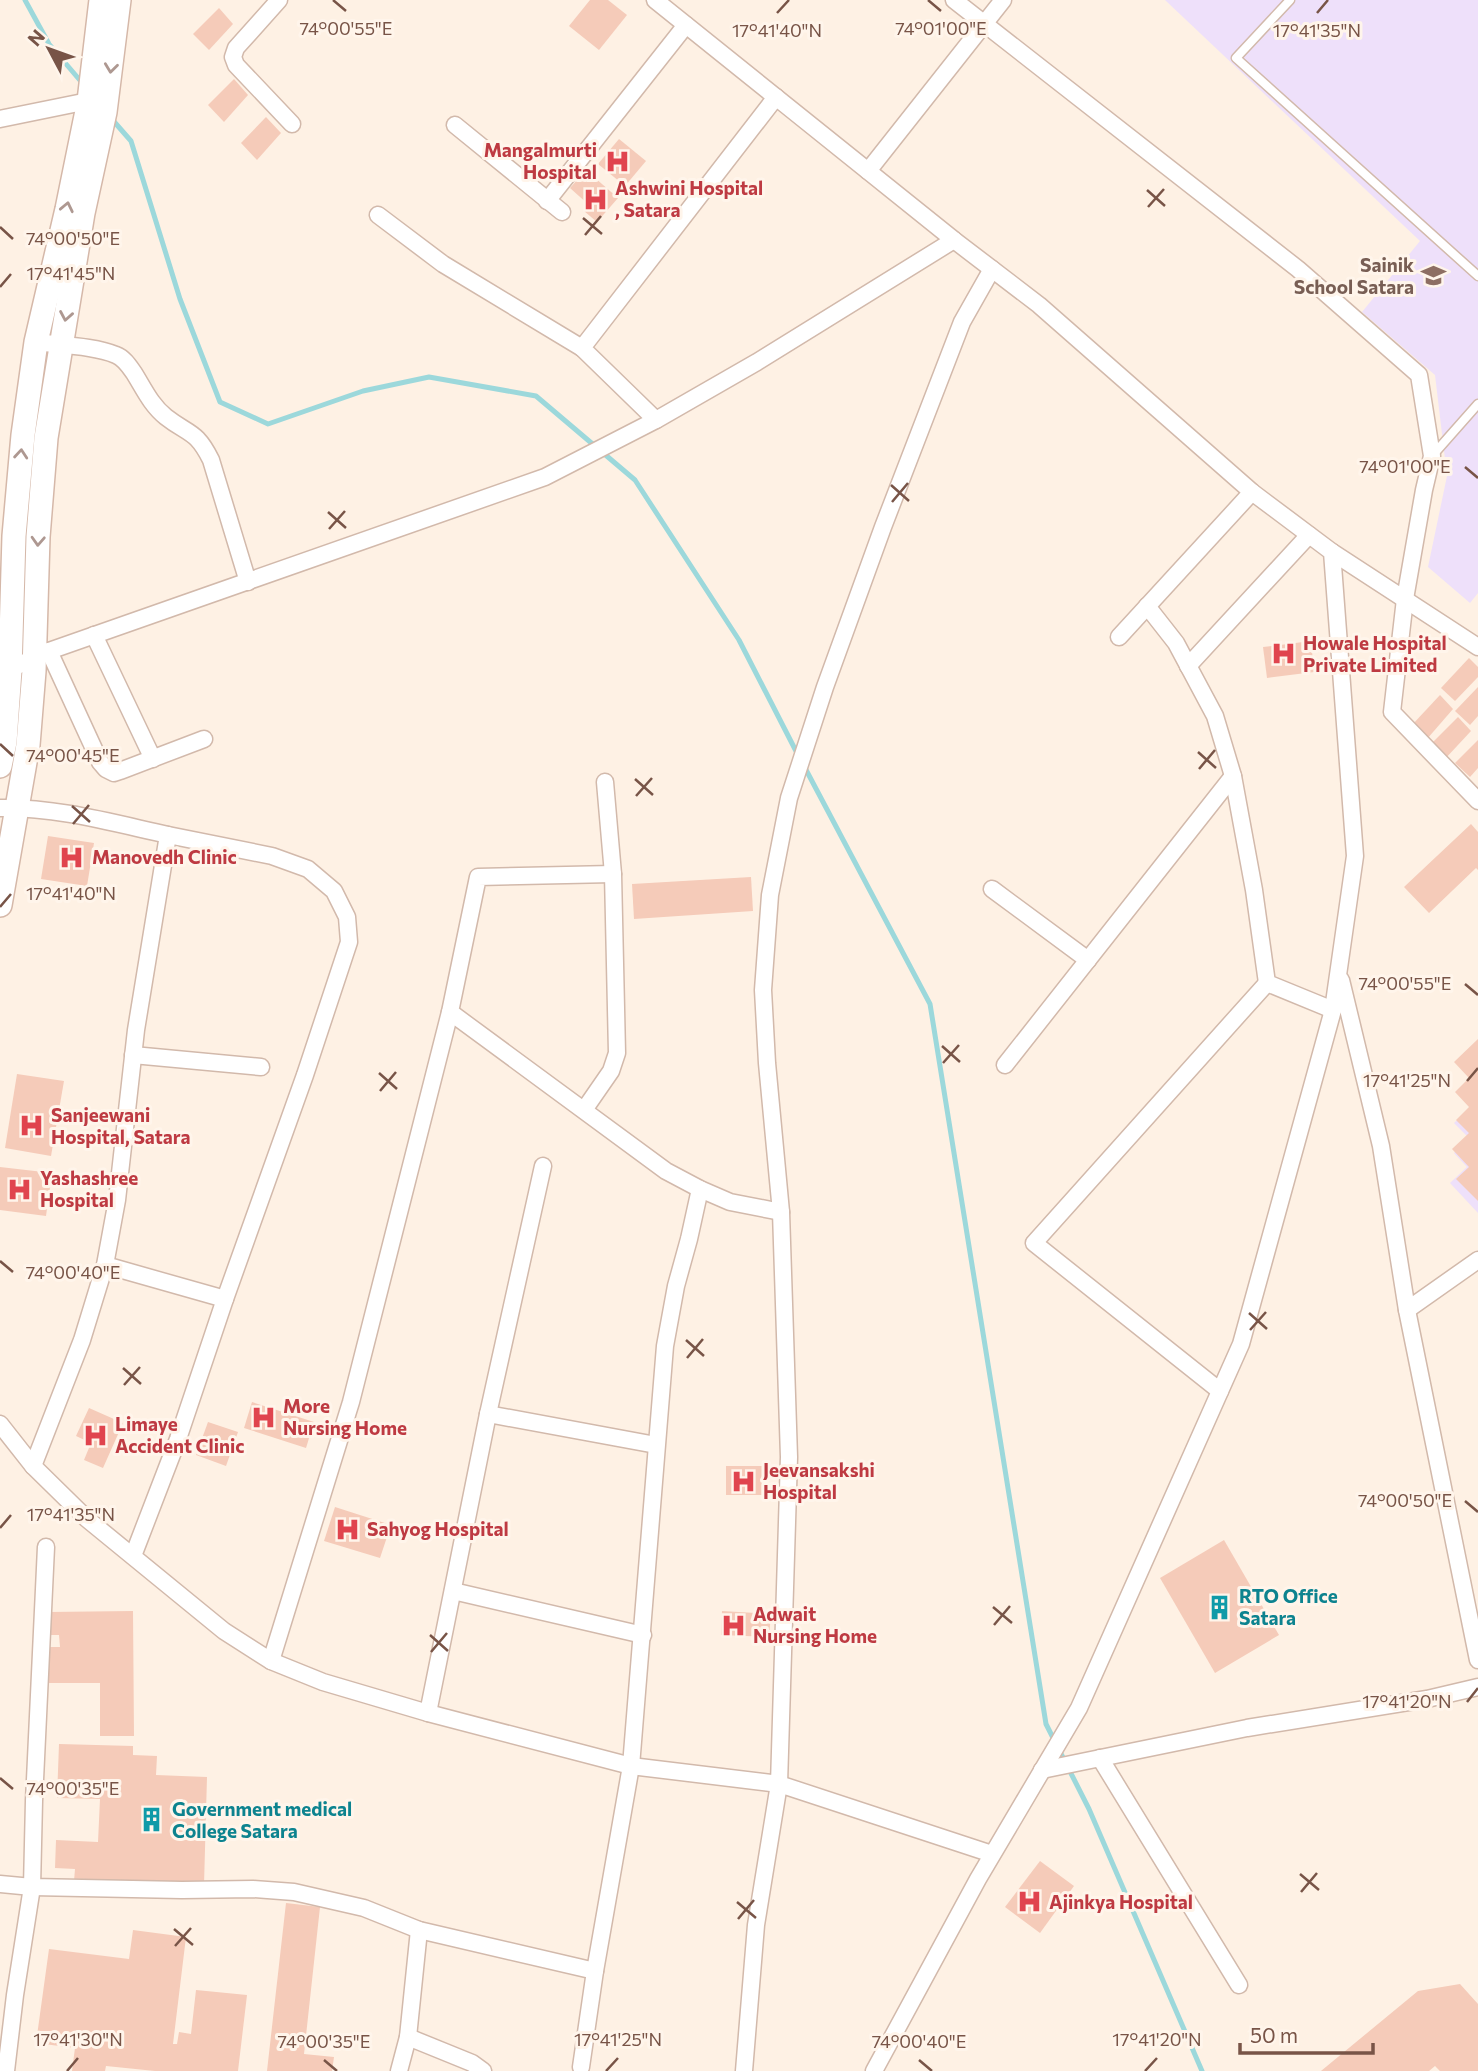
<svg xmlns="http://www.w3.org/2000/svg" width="1478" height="2071" viewBox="0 0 1478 2071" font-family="Commissioner,sans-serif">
<rect width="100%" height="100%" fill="#fef1e4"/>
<g fill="#eee0fa">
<polygon points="1165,0 1478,0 1478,593 1470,603 1428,567 1447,476 1435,375 1362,312 1420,241"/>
<polygon points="1478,1045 1478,1213 1450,1183 1467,1167 1454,1153 1469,1138 1454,1123 1472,1106"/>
</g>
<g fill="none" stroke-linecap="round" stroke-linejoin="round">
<g stroke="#9cd8db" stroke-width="5">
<polyline points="25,0 49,44 84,85"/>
<polyline points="110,117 131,141 180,299 220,402 268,424 363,391 429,377 536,396 635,480 739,640 799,757"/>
<polyline points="804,766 930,1004 1046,1724 1089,1809 1202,2071"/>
</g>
</g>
<g fill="#f5cbb9">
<polygon points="590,0 608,0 627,15 599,50 569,26"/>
<polygon points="219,8 233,24 209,50 193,34"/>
<polygon points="234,79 248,95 224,122 208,105"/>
<polygon points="266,117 281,133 257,160 241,143"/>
<polygon points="619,139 646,161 625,186 598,164"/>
<polygon points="586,170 618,198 597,222 584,211 589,205 570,188"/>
<polygon points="1311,641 1314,672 1267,678 1263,647"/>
<polygon points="1469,658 1478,667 1478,677 1455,701 1441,688"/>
<polygon points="1478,687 1478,716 1470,725 1455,711"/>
<polygon points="1440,695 1453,709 1427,739 1412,725"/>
<polygon points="1458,717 1471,731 1444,760 1429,746"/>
<polygon points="1478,740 1478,768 1470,777 1455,763"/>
<polygon points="1471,824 1478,832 1478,870 1476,868 1429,913 1404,887"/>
<polygon points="48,836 94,843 87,886 41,879"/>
<polygon points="751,877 753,911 634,919 632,884"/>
<polygon points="1478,1039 1478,1201 1456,1179 1469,1167 1452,1149 1469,1133 1456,1120 1469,1107 1455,1092 1469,1078 1454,1062"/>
<polygon points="17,1074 64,1081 51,1156 5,1148"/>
<polygon points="0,1167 52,1173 46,1216 0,1210"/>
<polygon points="252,1402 314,1422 306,1448 244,1428"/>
<polygon points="89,1408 123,1423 103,1468 84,1460 91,1443 76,1436"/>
<polygon points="208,1422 238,1432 226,1466 196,1455"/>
<rect x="726" y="1466" width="42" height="29"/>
<polygon points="335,1507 391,1525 380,1558 324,1541"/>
<polygon points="1224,1540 1279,1635 1215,1673 1160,1578"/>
<polygon points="133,1611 134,1736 100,1736 100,1683 48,1683 48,1647 60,1647 59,1635 48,1635 48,1612"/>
<polygon points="722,1611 771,1614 769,1637 721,1635"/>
<polygon points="59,1744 133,1746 133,1755 157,1756 156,1775 207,1777 204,1885 74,1881 75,1869 55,1868 56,1840 98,1842 100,1799 57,1798"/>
<polygon points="1040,1861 1074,1886 1040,1933 1005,1907"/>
<polygon points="286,1903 320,1907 304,2054 334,2057 332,2071 267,2071"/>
<polygon points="133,1930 186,1937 173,2044 177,2044 179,2032 191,2034 196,1990 247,1995 238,2071 155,2071 106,2066 105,2071 72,2071 75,2048 36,2043 49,1949 129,1959"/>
<polygon points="1460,1984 1478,2004 1478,2071 1440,2071 1435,2066 1429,2071 1321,2071 1418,1991"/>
</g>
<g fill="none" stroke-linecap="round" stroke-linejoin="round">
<defs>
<g id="lane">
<polyline points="1290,0 1236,58 1478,276"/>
<polyline points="1432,456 1478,404"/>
</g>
<g id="street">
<polyline points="279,0 236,48 233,57 236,65 292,124"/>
<polyline points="655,0 954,240 1039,305 1252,492 1332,552 1355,856 1333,1010 1241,1344 1079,1708 978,1879 874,2071"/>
<polyline points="954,0 1298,269 1419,375 1432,456 1424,490 1405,599 1392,712 1478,801"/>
<polyline points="0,119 98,99"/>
<polyline points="455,125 562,212"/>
<polyline points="868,171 1003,0"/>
<polyline points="547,201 686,25"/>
<polyline points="378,215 443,264 582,348"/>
<path d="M36 342C58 345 96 346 116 355 124 358 129 366 134 373 144 389 151 405 166 417 189 435 196 430 211 460L248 582"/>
<polyline points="656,420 582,348 776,97"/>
<polyline points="1332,552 1478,647"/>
<polyline points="1147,606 1176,643 1215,716 1233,776 1254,890 1267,983 1333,1010"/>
<polyline points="94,635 153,759"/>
<polyline points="1119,637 1252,492"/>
<polyline points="49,651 100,762 106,769 114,773 120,771 204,739"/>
<polyline points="1188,666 1309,535"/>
<polyline points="2,673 49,651 545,477 656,420 757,362 954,240"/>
<path d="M0 808C56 807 113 823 168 835"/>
<polyline points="613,874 478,877 450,1012 666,1171 700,1189 730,1202 781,1212"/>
<polyline points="992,889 1088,960"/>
<polyline points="1341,980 1381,1146 1407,1310 1478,1660"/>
<polyline points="133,1055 261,1067"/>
<polyline points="1005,1065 1233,776"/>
<polyline points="584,1110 611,1071 617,1053 613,874 605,782"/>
<polyline points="105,1265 225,1299"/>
<polyline points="1407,1310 1478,1260"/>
<polyline points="1220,1391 1034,1243 1267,983"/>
<polyline points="488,1414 656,1445"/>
<polyline points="0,1424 33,1466 87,1519 224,1631 271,1661 323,1682 428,1713 631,1766 779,1784 789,1457 781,1212 767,1063 763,990 770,895 789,798 825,687 883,527 962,322 992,269"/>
<polyline points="33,1466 82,1340 105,1265 117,1200 136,1030 168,835 272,856 308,869 334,891 347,917 349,942 305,1075 225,1299 178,1439 133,1556"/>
<polyline points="453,1591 643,1635"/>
<polyline points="271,1661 351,1402 450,1012"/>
<polyline points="428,1713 488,1414 543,1166"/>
<polyline points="1100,1758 1239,1985"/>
<polyline points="1042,1770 1247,1728 1427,1699 1478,1687"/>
<polyline points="0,1884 32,1887 182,1890 253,1889 294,1892 364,1908 419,1930 595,1971"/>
<polyline points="408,2037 472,2063 483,2071"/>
<polyline points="581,2067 595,1971 631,1766 665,1346 676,1286 689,1239 700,1189"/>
<polyline points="6,2071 15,1995 32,1887 34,1801 46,1547"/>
<polyline points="399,2071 408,2037 419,1930"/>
<polyline points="744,2071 756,1925 779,1784 992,1854"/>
</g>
<g id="secondary">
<polyline points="0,766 5,742 10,670 14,536 23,435 36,342 67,209 89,101 101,0"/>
<polyline points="0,905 28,745 34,671 38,537 46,438 83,213 105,112 119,0"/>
</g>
</defs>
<use href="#lane" stroke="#d2b9ab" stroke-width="11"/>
<use href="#street" stroke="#d2b9ab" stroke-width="19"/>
<use href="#secondary" stroke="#d5b8a9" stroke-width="26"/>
<use href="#lane" stroke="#fff" stroke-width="8"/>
<use href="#street" stroke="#fff" stroke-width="16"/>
<use href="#secondary" stroke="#fff" stroke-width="23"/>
</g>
<defs><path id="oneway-chevron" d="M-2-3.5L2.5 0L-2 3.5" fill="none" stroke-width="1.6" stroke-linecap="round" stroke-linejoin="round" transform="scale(1.75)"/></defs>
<g stroke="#ae9891">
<use href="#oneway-chevron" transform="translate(111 68) rotate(97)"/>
<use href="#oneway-chevron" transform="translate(67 207) rotate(-78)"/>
<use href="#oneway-chevron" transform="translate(66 316) rotate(100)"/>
<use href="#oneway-chevron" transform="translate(21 454) rotate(-85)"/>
<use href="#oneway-chevron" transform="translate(38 541) rotate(93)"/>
</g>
<path fill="none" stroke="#785447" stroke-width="2.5" d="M333 0 346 11M928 0 941 11M777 13 789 0M1317 13 1328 0M1147 190 1165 206M1148 207 1164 189M583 218 602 234M0 227 13 239M585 235 601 216M0 287 11 274M1465 467 1478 478M891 485 909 501M892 502 908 483M328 512 346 528M329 529 345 511M0 744 13 756M1198 752 1216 768M1199 769 1215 750M635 779 653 795M636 796 652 778M72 806 90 822M73 824 89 805M0 907 11 894M1465 984 1478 995M942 1046 960 1062M943 1063 959 1045M379 1073 397 1089M1467 1081 1478 1068M380 1091 396 1072M0 1261 13 1272M1249 1313 1267 1329M1250 1330 1266 1312M686 1340 704 1356M687 1358 703 1339M123 1368 141 1384M124 1385 140 1367M1465 1501 1478 1512M0 1528 11 1515M993 1607 1012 1623M994 1625 1010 1606M430 1635 448 1651M431 1652 447 1633M1467 1702 1478 1688M0 1778 13 1789M1300 1874 1319 1890M1301 1892 1317 1873M737 1902 756 1918M738 1919 754 1900M174 1929 193 1945M175 1946 191 1928M324 2060 337 2071M919 2060 932 2071M67 2071 78 2058M606 2071 618 2058M1145 2071 1157 2058"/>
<defs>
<symbol id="hospital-bare" viewBox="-9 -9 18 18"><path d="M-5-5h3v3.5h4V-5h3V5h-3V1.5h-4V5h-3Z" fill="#e0444e" stroke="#fff5eb" stroke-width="2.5" paint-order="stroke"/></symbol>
<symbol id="school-bare" viewBox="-9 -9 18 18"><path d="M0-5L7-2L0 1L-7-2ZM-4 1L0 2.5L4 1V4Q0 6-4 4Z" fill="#8d6e63" stroke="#fff5eb" stroke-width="2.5" paint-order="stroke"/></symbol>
<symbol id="building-bare" viewBox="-9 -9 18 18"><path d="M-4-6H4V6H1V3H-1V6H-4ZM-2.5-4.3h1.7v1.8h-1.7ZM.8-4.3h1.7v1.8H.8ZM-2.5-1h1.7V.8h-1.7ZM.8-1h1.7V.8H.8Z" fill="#0f9aa8" stroke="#fff5eb" stroke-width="2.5" paint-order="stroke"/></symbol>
</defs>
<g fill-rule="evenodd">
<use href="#hospital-bare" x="600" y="144" width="35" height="35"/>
<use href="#hospital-bare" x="578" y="182" width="35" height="35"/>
<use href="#school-bare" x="1416" y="258" width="35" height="35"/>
<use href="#hospital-bare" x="1266" y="636" width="35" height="35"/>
<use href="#hospital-bare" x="54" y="840" width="35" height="35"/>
<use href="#hospital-bare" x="14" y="1108" width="35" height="35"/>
<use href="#hospital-bare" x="2" y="1172" width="35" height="35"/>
<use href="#hospital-bare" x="246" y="1400" width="35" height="35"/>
<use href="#hospital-bare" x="78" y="1418" width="35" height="35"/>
<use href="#hospital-bare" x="726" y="1464" width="35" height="35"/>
<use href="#hospital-bare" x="330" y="1512" width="35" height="35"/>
<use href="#building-bare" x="1202" y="1590" width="35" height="35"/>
<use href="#hospital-bare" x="716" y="1608" width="35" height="35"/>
<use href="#building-bare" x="134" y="1802" width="35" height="35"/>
<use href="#hospital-bare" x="1012" y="1884" width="35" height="35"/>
</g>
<g text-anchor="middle" stroke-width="6" stroke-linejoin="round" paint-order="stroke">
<g font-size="19" font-weight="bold" fill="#be3a42" stroke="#fff5eb" text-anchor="start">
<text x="597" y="157" text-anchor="end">Mangalmurti<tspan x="597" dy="22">Hospital</tspan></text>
<text x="615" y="195">Ashwini Hospital<tspan x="615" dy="22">, Satara</tspan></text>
<text x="1303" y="650">Howale Hospital<tspan x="1303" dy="22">Private Limited</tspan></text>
<text x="92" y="864">Manovedh Clinic</text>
<text x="51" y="1122">Sanjeewani<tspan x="51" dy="22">Hospital, Satara</tspan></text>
<text x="40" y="1185">Yashashree<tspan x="40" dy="22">Hospital</tspan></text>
<text x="283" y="1413">More<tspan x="283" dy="22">Nursing Home</tspan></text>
<text x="115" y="1431">Limaye<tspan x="115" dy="22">Accident Clinic</tspan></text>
<text x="763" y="1477">Jeevansakshi<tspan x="763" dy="22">Hospital</tspan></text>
<text x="367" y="1536">Sahyog Hospital</text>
<text x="753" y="1621">Adwait<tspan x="753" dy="22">Nursing Home</tspan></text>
<text x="1049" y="1909">Ajinkya Hospital</text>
</g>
<g font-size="19" font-weight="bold" fill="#785e54" stroke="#fff5eb" text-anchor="end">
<text x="1414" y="272">Sainik<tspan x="1414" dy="22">School Satara</tspan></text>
</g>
<g font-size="19" font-weight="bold" fill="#0d838f" stroke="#fff5eb" text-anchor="start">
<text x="1239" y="1603">RTO Office<tspan x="1239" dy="22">Satara</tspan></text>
<text x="172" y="1816">Government medical<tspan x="172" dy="22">College Satara</tspan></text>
</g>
</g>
<g font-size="18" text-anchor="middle" fill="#785447" stroke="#fff5eb" stroke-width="6" stroke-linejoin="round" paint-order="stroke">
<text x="941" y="35">74°01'00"E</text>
<text x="346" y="35">74°00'55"E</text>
<text x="777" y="37">17°41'40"N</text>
<text x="1317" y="37">17°41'35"N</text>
<text x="73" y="245">74°00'50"E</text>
<text x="71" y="280">17°41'45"N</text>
<text x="1405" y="473">74°01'00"E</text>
<text x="73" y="762">74°00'45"E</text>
<text x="71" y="900">17°41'40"N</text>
<text x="1405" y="990">74°00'55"E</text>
<text x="1407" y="1087">17°41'25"N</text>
<text x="73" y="1279">74°00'40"E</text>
<text x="1405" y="1507">74°00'50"E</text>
<text x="71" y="1521">17°41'35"N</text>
<text x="1407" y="1708">17°41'20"N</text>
<text x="73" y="1795">74°00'35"E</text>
<text x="78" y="2046">17°41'30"N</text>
<text x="618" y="2046">17°41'25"N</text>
<text x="1157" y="2046">17°41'20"N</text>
<text x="324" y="2048">74°00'35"E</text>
<text x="919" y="2048">74°00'40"E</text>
</g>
<g transform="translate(49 49) rotate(311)" stroke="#fff5eb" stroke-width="5" paint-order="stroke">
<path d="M0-5L12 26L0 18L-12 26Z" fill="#785447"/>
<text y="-10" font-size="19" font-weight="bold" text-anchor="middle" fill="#785447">N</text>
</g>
<path d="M1240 2043v10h133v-10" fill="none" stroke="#785447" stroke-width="3.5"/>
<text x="1250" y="2043" font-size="21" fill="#785447" stroke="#fff5eb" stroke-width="5" paint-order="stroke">50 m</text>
</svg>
